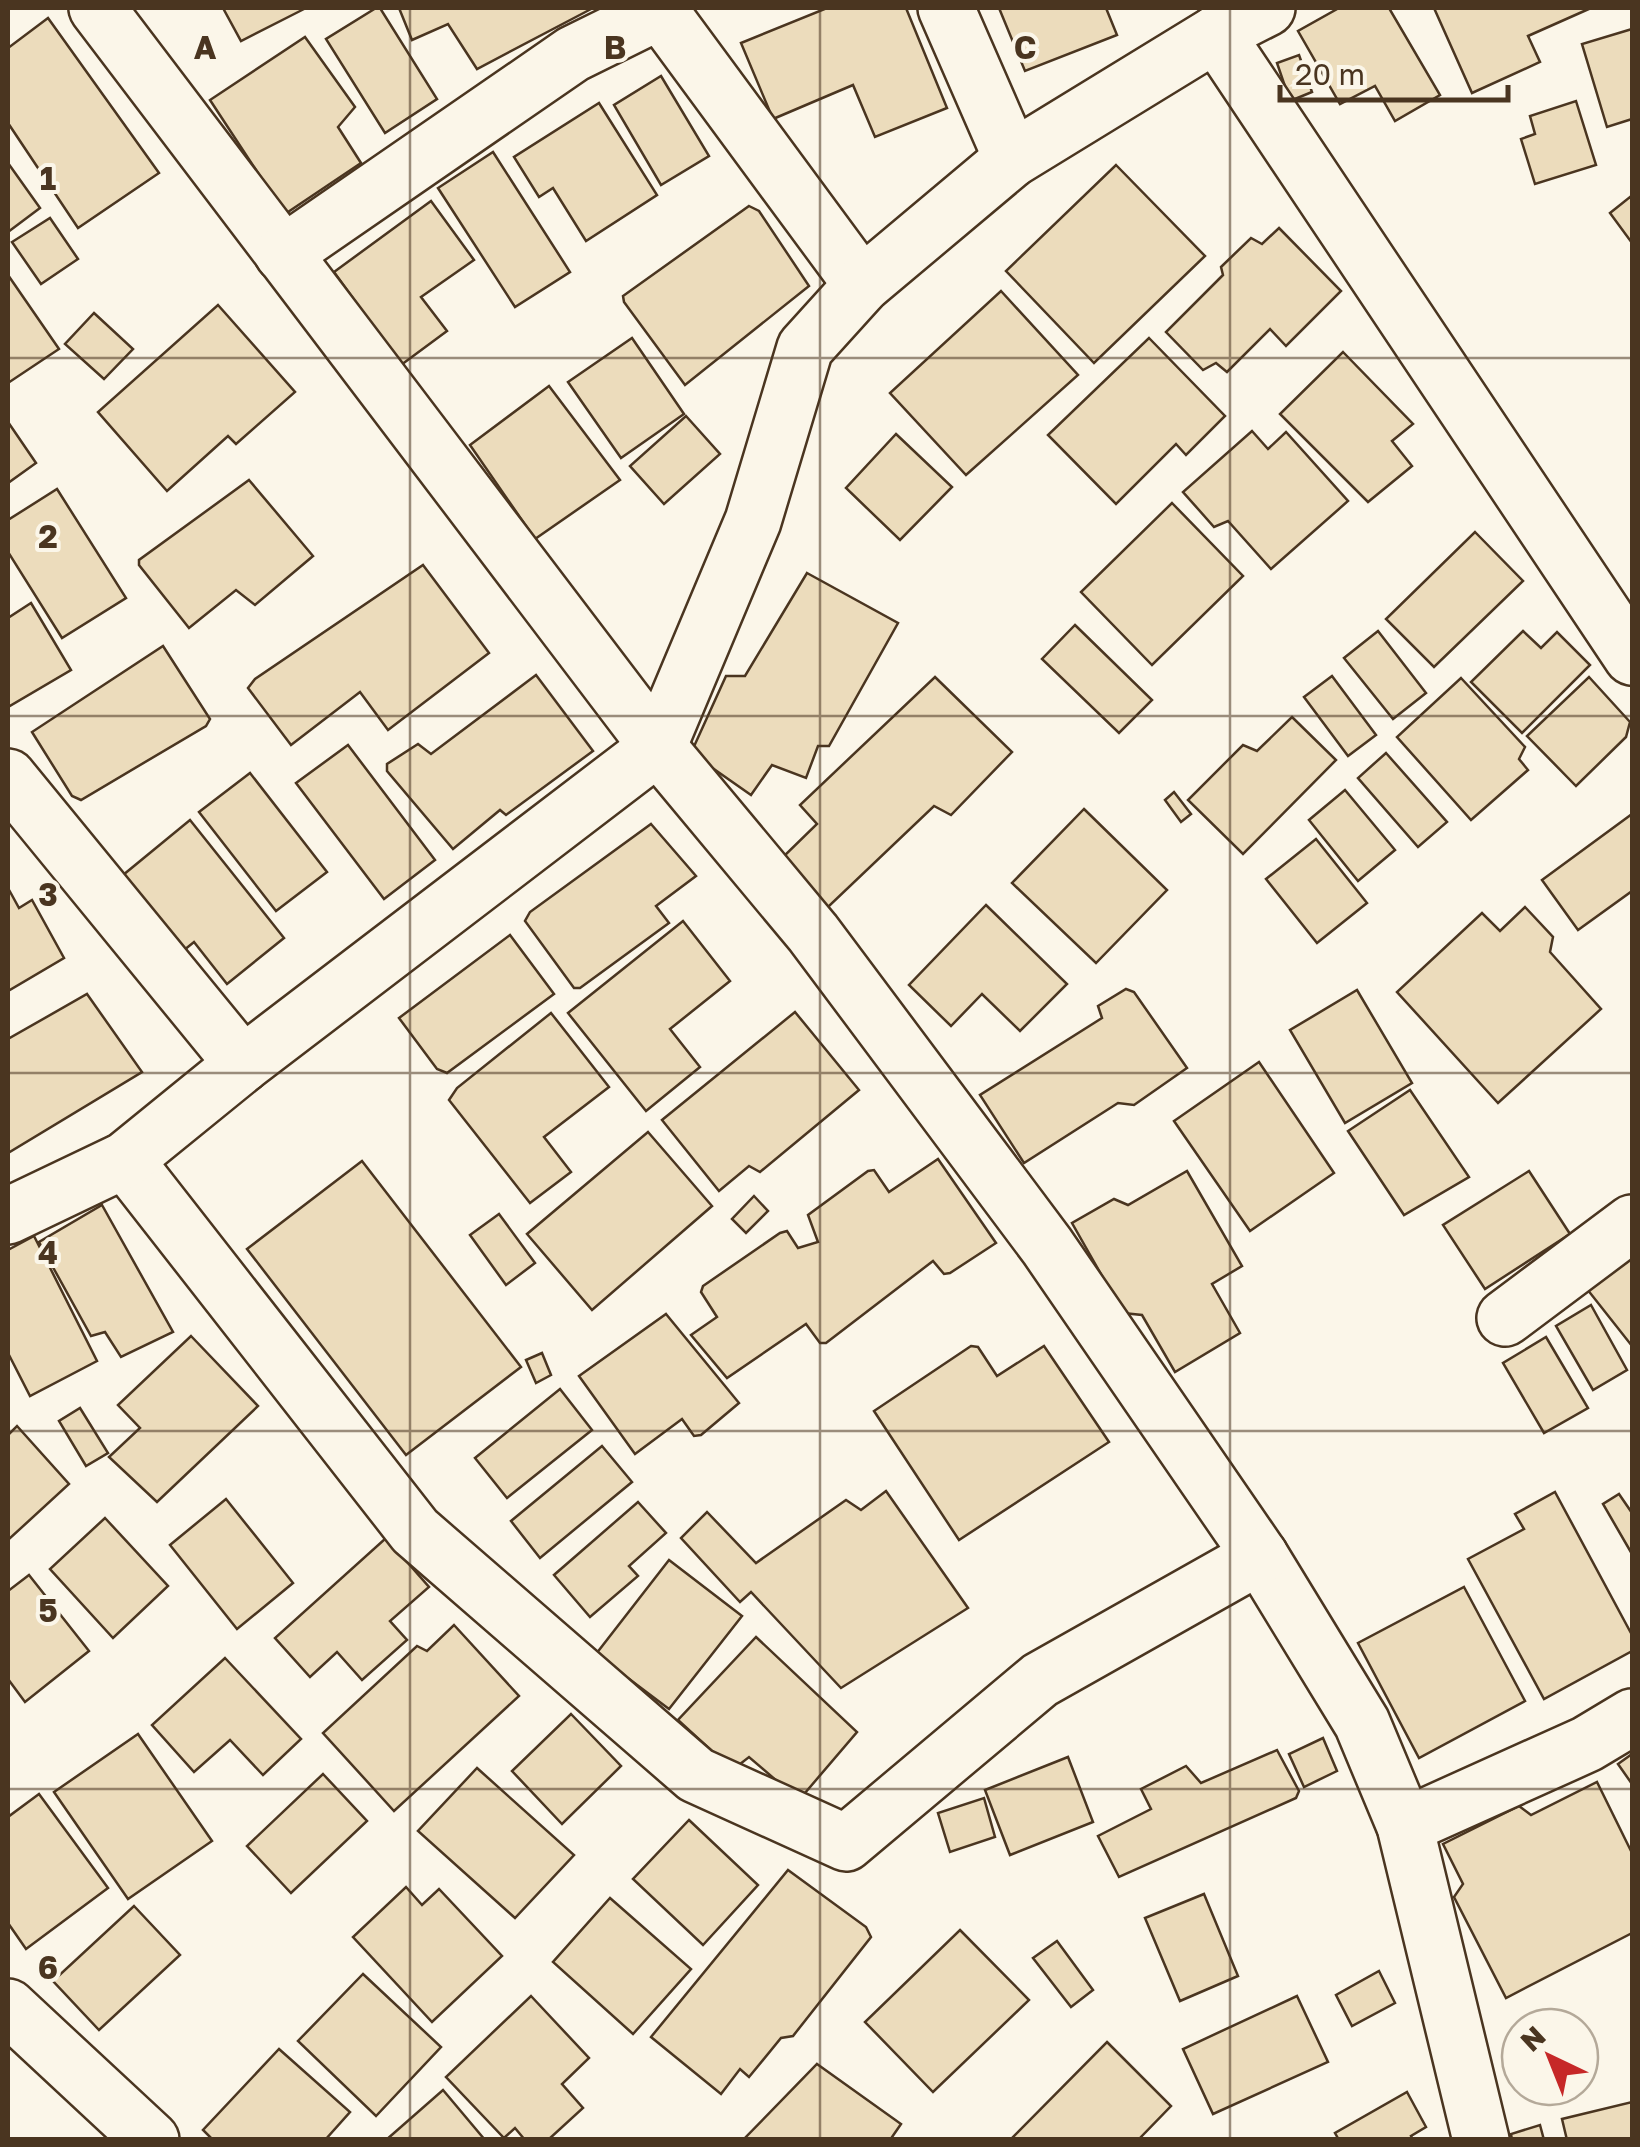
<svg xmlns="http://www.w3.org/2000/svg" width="1640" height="2147" viewBox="0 0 1640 2147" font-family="'Golos Text',sans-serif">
<rect width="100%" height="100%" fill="#fbf6e9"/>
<g fill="#ecdcbc" stroke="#4a3520" stroke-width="2.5">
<polygon points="223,8 306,8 241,41"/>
<polygon points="376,8 380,8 437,99 385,133 326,39"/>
<polygon points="399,8 593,8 477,69 448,24 412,40"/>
<polygon points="827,8 906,8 947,108 875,137 853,85 773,119 741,43"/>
<polygon points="999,8 1106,8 1117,35 1025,71"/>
<polygon points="1339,8 1389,8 1440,95 1395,121 1375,86 1340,104 1298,31"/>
<polygon points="1434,8 1591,8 1528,36 1540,62 1472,93"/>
<polygon points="48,18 159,173 78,228 8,123 8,48"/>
<polygon points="1632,29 1632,119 1607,127 1582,44"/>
<polygon points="305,37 355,107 338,127 361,163 285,214 210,100"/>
<polygon points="1299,55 1312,92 1290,101 1277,63"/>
<polygon points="661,76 709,156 661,185 614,105"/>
<polygon points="1576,101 1596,165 1535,184 1521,139 1535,134 1530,116"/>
<polygon points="599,103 657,195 586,241 553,188 539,197 514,157"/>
<polygon points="493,152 570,272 515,307 438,188"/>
<polygon points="8,163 40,208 8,232"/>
<polygon points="1116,165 1205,256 1094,363 1006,271"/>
<polygon points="1630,197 1632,200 1632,243 1610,213"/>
<polygon points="431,201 474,260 421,297 447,331 401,365 334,272"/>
<polygon points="749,206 759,211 809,286 685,385 624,302 623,296"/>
<polygon points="50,218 78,259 41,284 12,242"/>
<polygon points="1279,228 1341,291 1286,346 1270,329 1227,372 1216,363 1203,370 1166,332 1223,275 1221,267 1251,238 1262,244"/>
<polygon points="8,275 59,349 8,383"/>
<polygon points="1001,291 1078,375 966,475 890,393"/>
<polygon points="218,305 295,392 236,444 228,436 167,491 98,412"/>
<polygon points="94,313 133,349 104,379 65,344"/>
<polygon points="632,338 684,414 621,458 568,382"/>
<polygon points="1149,338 1225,416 1186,455 1176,444 1116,504 1048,435"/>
<polygon points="1343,352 1413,424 1392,441 1412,466 1368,502 1280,414"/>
<polygon points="549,386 620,480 535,539 470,445"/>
<polygon points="686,416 720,454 664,504 630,466"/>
<polygon points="8,422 36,463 8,483"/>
<polygon points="1252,431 1268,449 1286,432 1348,501 1271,569 1228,521 1214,527 1183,492"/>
<polygon points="896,434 952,487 900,540 846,488"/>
<polygon points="249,480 313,556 255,605 236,590 189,628 139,565 139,560"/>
<polygon points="57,489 126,598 62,638 8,552 8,520"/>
<polygon points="1172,503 1243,576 1152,665 1081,592"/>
<polygon points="1475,532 1523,581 1434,667 1386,619"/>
<polygon points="423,565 489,653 388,730 360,692 291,745 248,688 255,679"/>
<polygon points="807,573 898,623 829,746 818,746 806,778 772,765 751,795 691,753 726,676 745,676"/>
<polygon points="31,603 71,670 8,707 8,618"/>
<polygon points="1075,625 1152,700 1119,733 1042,659"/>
<polygon points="1378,631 1426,693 1393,719 1344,658"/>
<polygon points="1523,631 1541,648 1557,632 1590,665 1522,733 1471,682"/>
<polygon points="163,646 210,719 206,726 81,800 72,796 32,732"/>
<polygon points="536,675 593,751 506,815 500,810 453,849 387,771 387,764 418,744 431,754"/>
<polygon points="1332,676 1376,735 1348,756 1304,697"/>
<polygon points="935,677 1012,752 951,815 934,806 828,907 782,858 817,824 800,805"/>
<polygon points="1589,677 1630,722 1626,737 1576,786 1527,736"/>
<polygon points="1461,678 1525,747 1519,759 1528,770 1471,820 1397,737"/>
<polygon points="1292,717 1336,760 1243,854 1188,800 1243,745 1257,751"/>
<polygon points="348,745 435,860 384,899 296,783"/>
<polygon points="1386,753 1447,822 1418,847 1358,778"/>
<polygon points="250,773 327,872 276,911 199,812"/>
<polygon points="1345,790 1395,850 1358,881 1309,820"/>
<polygon points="1174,792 1191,814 1181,822 1165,800"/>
<polygon points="1084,809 1167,890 1096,963 1012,883"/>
<polygon points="1632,814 1632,891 1578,930 1542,880"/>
<polygon points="190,820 284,938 227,984 194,942 178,955 117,880"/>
<polygon points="651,824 696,876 656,906 669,923 580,988 574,988 525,921 530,912"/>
<polygon points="1316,839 1367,903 1317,943 1266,879"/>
<polygon points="8,888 19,908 32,900 64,958 8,991"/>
<polygon points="986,905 1067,984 1020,1031 982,994 951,1026 909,985"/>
<polygon points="1525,907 1553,937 1550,952 1601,1009 1498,1103 1397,992 1482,913 1500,931"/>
<polygon points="683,921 730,981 670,1029 700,1067 646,1111 568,1013"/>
<polygon points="510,935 554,994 447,1073 437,1069 399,1018"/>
<polygon points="1126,989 1134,992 1187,1068 1134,1105 1118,1103 1024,1163 980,1095 1102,1018 1098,1006"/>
<polygon points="1357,990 1412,1083 1345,1123 1290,1030"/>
<polygon points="87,994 142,1072 8,1153 8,1039"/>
<polygon points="795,1012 859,1090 760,1172 749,1166 719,1191 662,1120"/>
<polygon points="551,1013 609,1087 544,1137 571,1172 530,1203 449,1100 457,1088"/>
<polygon points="1259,1062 1334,1173 1250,1231 1174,1121"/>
<polygon points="1410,1090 1469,1177 1404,1215 1348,1131"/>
<polygon points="648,1132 712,1206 592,1310 527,1234"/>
<polygon points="938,1159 996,1243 950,1273 944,1274 933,1261 826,1343 820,1343 806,1324 727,1378 691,1335 717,1317 701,1292 703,1286 780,1233 787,1231 798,1248 818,1242 808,1215 868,1171 874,1170 889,1192"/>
<polygon points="362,1161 521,1367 406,1455 247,1249"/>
<polygon points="1187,1171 1242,1266 1212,1284 1240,1333 1175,1372 1142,1315 1123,1313 1072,1223 1114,1199 1128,1205"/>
<polygon points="1529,1171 1570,1234 1485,1289 1443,1225"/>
<polygon points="754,1196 768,1211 746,1233 732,1219"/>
<polygon points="102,1205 173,1332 121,1357 105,1332 91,1336 39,1242"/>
<polygon points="499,1214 535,1263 506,1285 470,1235"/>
<polygon points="34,1236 97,1361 30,1396 8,1353 8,1250"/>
<polygon points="1632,1252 1632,1346 1587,1289"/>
<polygon points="1591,1305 1627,1370 1593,1390 1556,1326"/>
<polygon points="666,1314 739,1403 701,1435 694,1436 682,1419 635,1454 579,1376"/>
<polygon points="191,1336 258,1406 157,1502 109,1457 140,1428 118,1405"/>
<polygon points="1546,1337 1588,1408 1544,1433 1503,1363"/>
<polygon points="971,1346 978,1347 997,1376 1044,1346 1109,1442 959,1540 874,1411"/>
<polygon points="542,1353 551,1375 536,1383 526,1360"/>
<polygon points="560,1389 592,1430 507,1498 475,1458"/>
<polygon points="80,1408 108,1453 86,1466 59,1421"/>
<polygon points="17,1426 69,1484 8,1540 8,1435"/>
<polygon points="602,1446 632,1482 540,1558 511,1521"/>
<polygon points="886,1491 968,1608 841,1688 751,1592 740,1602 681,1538 707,1512 756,1563 846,1500 861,1510"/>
<polygon points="1555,1492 1632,1635 1632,1651 1544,1699 1468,1559 1524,1529 1515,1514"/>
<polygon points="1619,1494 1632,1513 1632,1554 1603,1504"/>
<polygon points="226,1499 293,1583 237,1629 170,1545"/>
<polygon points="638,1502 666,1533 629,1566 638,1576 590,1617 554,1575"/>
<polygon points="105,1518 168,1586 113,1638 50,1569"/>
<polygon points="386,1538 429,1587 390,1621 407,1640 362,1680 337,1652 310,1677 275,1638"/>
<polygon points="669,1560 742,1616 669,1709 596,1654"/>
<polygon points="29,1575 89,1651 25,1702 8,1679 8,1591"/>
<polygon points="1464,1587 1525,1701 1419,1758 1358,1643"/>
<polygon points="454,1625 519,1696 394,1811 323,1733 417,1646 427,1651"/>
<polygon points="756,1637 857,1732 799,1800 749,1757 735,1768 726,1764 678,1720"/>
<polygon points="225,1658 301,1739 263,1775 230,1740 194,1772 152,1725"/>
<polygon points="571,1714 621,1766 562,1824 512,1771"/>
<polygon points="138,1734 212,1841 128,1899 54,1792"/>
<polygon points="1323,1738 1337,1771 1304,1787 1289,1754"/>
<polygon points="1277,1750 1299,1791 1296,1798 1119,1877 1098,1836 1151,1809 1141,1789 1186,1766 1201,1783"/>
<polygon points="1632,1754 1632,1784 1618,1764"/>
<polygon points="1068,1757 1093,1822 1010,1855 985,1790"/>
<polygon points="477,1768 574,1855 515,1918 418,1831"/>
<polygon points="323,1774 367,1821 291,1893 247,1846"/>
<polygon points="1597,1782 1632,1853 1632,1933 1506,1998 1454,1897 1463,1884 1443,1844 1519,1806 1531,1815"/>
<polygon points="39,1794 108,1888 26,1949 8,1923 8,1817"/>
<polygon points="984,1798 995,1837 950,1852 938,1813"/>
<polygon points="689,1820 758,1885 703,1945 633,1879"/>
<polygon points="788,1870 866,1927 871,1937 793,2036 781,2038 749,2077 740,2069 721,2094 651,2037"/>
<polygon points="406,1887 422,1905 439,1889 502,1956 432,2022 353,1937"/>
<polygon points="1204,1894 1238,1976 1180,2001 1145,1918"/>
<polygon points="610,1898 691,1969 633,2034 553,1962"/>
<polygon points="134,1906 180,1955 99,2030 53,1981"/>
<polygon points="960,1930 1029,2000 933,2092 865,2022"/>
<polygon points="1057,1941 1093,1990 1071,2007 1033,1958"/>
<polygon points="1379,1971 1395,2003 1352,2026 1336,1995"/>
<polygon points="363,1974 441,2047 376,2116 298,2041"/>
<polygon points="531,1996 589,2058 562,2084 583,2108 548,2140 525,2140 515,2128 504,2138 446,2077"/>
<polygon points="1297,1996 1328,2062 1213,2114 1183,2049"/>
<polygon points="1107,2042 1171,2106 1138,2140 1010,2140"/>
<polygon points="279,2049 350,2112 325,2140 213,2140 203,2130"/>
<polygon points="817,2064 901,2124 890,2140 743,2140"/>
<polygon points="443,2090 485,2140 386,2140"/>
<polygon points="1407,2092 1426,2127 1411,2136 1413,2140 1339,2140 1335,2133"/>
<polygon points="1632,2102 1632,2140 1567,2140 1562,2119"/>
<polygon points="1540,2125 1544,2140 1512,2140 1511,2134"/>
</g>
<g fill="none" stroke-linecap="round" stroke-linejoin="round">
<defs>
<g id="minor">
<polyline points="97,8 658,747 813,933 1047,1246 1260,1556 1362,1723 1405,1826 1481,2140"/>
<polyline points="946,8 1012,159"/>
<polyline points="1216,34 1632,657"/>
<polyline points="283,254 573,54 660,11 862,285"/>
<polyline points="8,777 243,1064"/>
<polyline points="125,1160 415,1531 696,1775 846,1843 1040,1680 1260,1556"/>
<polyline points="8,1216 125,1160 243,1064 658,747 753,521 805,348 862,285 1012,159 1216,34 1267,8"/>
<polyline points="1505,1318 1632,1223"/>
<polyline points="1405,1826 1587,1744 1632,1717"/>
<polyline points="8,2007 151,2140"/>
</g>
</defs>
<use href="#minor" stroke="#4a3520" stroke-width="60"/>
<use href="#minor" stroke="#fbf6e9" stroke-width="55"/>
</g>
<path fill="none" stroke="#4a3520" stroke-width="2.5" stroke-opacity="0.55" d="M410 8V2140M820 8V2140M1230 8V2140M8 358H1632M8 716H1632M8 1073H1632M8 1431H1632M8 1789H1632"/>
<g font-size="32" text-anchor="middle" font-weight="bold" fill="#4a3520" stroke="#fbf6e9" stroke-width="8" stroke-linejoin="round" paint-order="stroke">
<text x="205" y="59">A</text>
<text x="615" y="59">B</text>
<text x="1025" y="59">C</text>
<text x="48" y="190">1</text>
<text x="48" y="548">2</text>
<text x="48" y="906">3</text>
<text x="48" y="1264">4</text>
<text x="48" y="1622">5</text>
<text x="48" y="1979">6</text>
</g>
<rect width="1640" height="2147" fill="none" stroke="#4a3520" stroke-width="20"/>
<g transform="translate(1550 2057) rotate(317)"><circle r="48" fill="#fbf6e9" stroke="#b4a999" stroke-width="2.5"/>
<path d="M0-8L18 38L0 25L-18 38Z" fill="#c62828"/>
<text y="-15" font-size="28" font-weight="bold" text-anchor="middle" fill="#4a3520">N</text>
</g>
<path d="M1280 85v15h228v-15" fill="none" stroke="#4a3520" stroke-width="5"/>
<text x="1295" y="85" font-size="30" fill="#4a3520" stroke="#fbf6e9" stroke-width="8" paint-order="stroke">20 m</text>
</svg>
